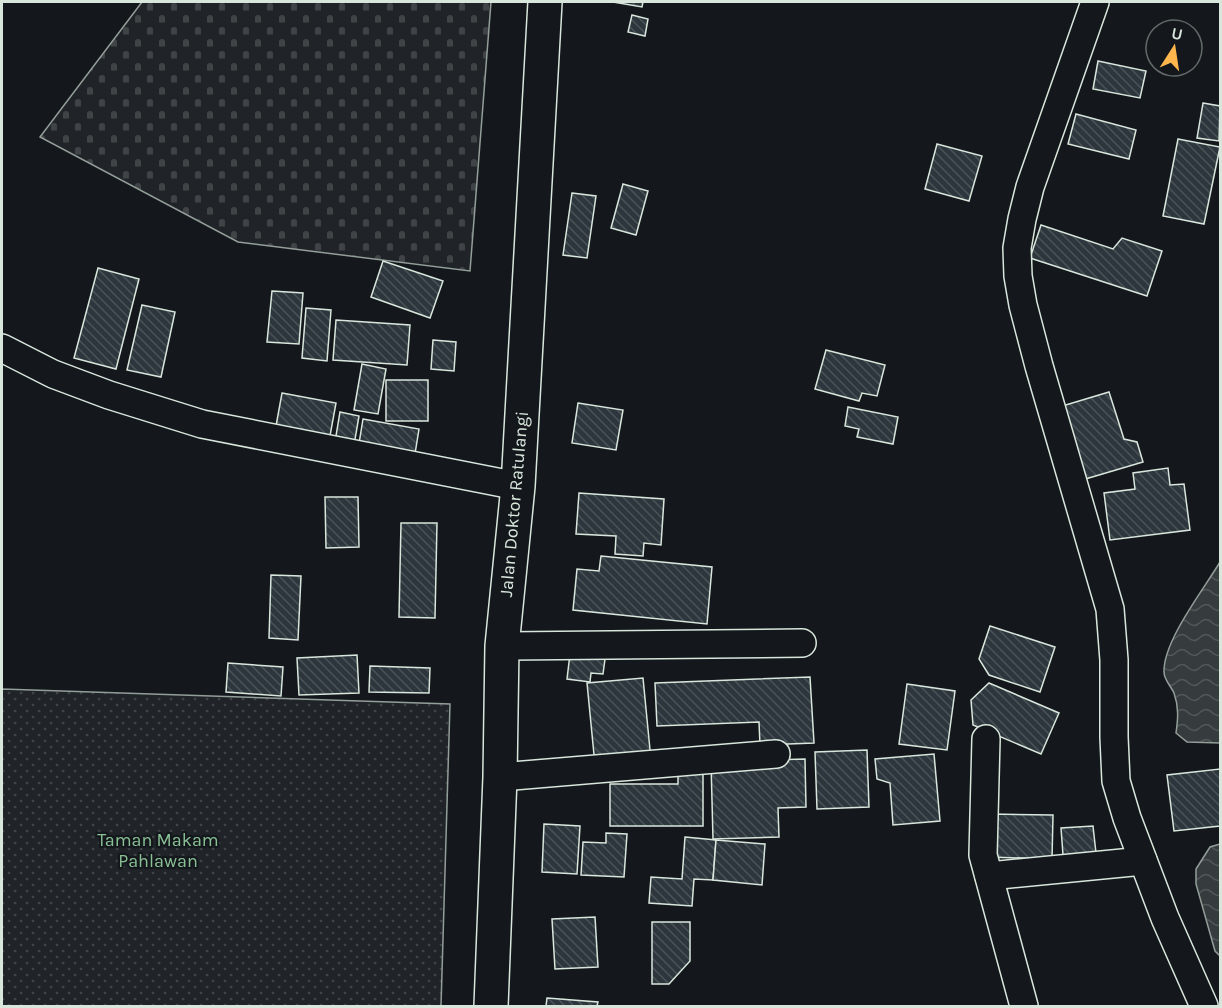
<svg xmlns="http://www.w3.org/2000/svg" width="1222" height="1008" viewBox="0 0 1222 1008" font-family="Karla,sans-serif">
<defs>
<pattern id="cemetery-stones" width="16" height="16" patternUnits="userSpaceOnUse" patternTransform="scale(1.5)"><rect width="16" height="16" fill="#202428"/><path d="M2 7V4a2 2 0 0 1 4 0v3zM10 15v-3a2 2 0 0 1 4 0v3z" fill="#404447"/></pattern>
<pattern id="park-dots" width="8" height="8" patternUnits="userSpaceOnUse" patternTransform="scale(1.5)"><rect width="8" height="8" fill="#202428"/><path d="M2 2h.1M6 6h.1" fill="none" stroke="#404447" stroke-width="1.8" stroke-linecap="round"/></pattern>
<pattern id="water-waves" width="16" height="10" patternUnits="userSpaceOnUse" patternTransform="scale(1.5)"><rect width="16" height="10" fill="#363b3e"/><path d="M0 5q4-4 8 0t8 0" fill="none" stroke="#525759"/></pattern>
<pattern id="building-back-hatch" width="6" height="6" patternUnits="userSpaceOnUse" patternTransform="scale(1.5)"><rect width="6" height="6" fill="#2c363c"/><path d="M-1 5l2 2M0 0l6 6M5-1l2 2" fill="none" stroke="#4a5358"/></pattern>
</defs>
<rect width="100%" height="100%" fill="#14181c"/>
<polygon fill="url(#cemetery-stones)" stroke="#939e99" stroke-width="1.5" points="142,2 491,2 470,271 238,242 40,137"/>
<polygon fill="url(#park-dots)" stroke="#939e99" stroke-width="1.5" points="2,689 450,704 441,1006 2,1006"/>
<g fill="url(#water-waves)" stroke="#939e99" stroke-width="1.5">
<path d="M1220 562V743L1187 742 1176 733C1178 719 1179 707 1174 693 1171 686 1164 680 1164 672 1163 641 1204 589 1220 562Z"/>
<polygon points="1220,844 1220,956 1215,951 1196,884 1196,869 1210,847"/>
</g>
<g fill="url(#building-back-hatch)" stroke="#d8e6dc" stroke-width="1.5">
<polygon points="613,2 643,2 642,7"/>
<polygon points="632,15 648,19 645,36 628,32"/>
<polygon points="1098,61 1146,71 1140,98 1093,89"/>
<polygon points="1203,103 1220,106 1219,141 1197,138"/>
<polygon points="1076,114 1136,130 1129,159 1068,144"/>
<polygon points="1178,139 1220,147 1204,224 1163,216"/>
<polygon points="937,144 982,156 969,201 925,189"/>
<polygon points="623,184 648,191 636,235 611,228"/>
<polygon points="572,193 596,196 587,258 563,255"/>
<polygon points="1041,225 1113,249 1122,238 1162,251 1147,296 1030,258"/>
<polygon points="383,261 443,281 430,318 371,297"/>
<polygon points="98,268 139,279 116,369 74,358"/>
<polygon points="272,291 303,293 299,344 267,342"/>
<polygon points="142,305 175,312 161,377 127,370"/>
<polygon points="306,308 331,310 327,361 302,358"/>
<polygon points="336,320 410,325 407,365 333,360"/>
<polygon points="433,340 456,342 454,371 431,369"/>
<polygon points="826,350 885,365 877,396 862,393 859,401 815,389"/>
<polygon points="362,364 386,369 378,414 354,410"/>
<rect x="386" y="380" width="42" height="41"/>
<polygon points="1109,392 1124,439 1137,442 1143,462 1082,480 1059,407"/>
<polygon points="282,393 336,403 330,436 276,426"/>
<polygon points="578,403 623,410 616,450 572,443"/>
<polygon points="848,407 898,417 893,444 857,437 859,429 845,426"/>
<polygon points="340,412 359,416 353,451 334,448"/>
<polygon points="363,419 419,429 414,460 358,450"/>
<polygon points="1168,468 1170,485 1184,484 1190,530 1110,540 1104,493 1135,489 1133,473"/>
<polygon points="579,493 664,499 661,545 644,543 643,556 615,554 616,536 576,534"/>
<polygon points="325,497 358,497 359,547 326,548"/>
<polygon points="401,523 437,523 435,618 399,617"/>
<polygon points="601,556 712,567 707,624 573,610 577,569 599,571"/>
<polygon points="271,575 301,576 298,640 269,638"/>
<polygon points="990,626 1055,647 1040,692 989,675 979,659"/>
<polygon points="570,654 605,659 603,674 591,673 590,682 567,679"/>
<polygon points="357,655 359,693 299,695 297,658"/>
<polygon points="228,663 283,667 281,696 226,692"/>
<polygon points="370,666 430,668 429,693 369,692"/>
<polygon points="810,677 814,743 760,745 759,722 657,726 655,683"/>
<polygon points="643,678 651,760 595,765 587,683"/>
<polygon points="989,683 1059,713 1041,754 973,725 971,700"/>
<polygon points="907,684 955,691 947,750 899,744"/>
<polygon points="867,750 869,807 817,809 815,752"/>
<polygon points="934,754 940,821 893,825 890,783 877,779 875,759"/>
<polygon points="805,759 806,807 778,808 779,837 713,839 711,762"/>
<polygon points="1220,769 1220,826 1174,831 1167,775"/>
<polygon points="678,771 703,771 703,826 610,826 610,784 678,784"/>
<polygon points="990,814 1053,815 1052,859 989,857"/>
<polygon points="544,824 580,826 577,874 542,872"/>
<polygon points="1093,826 1096,853 1063,855 1061,828"/>
<polygon points="606,833 627,834 624,877 581,875 583,842 606,843"/>
<polygon points="685,837 716,840 713,880 694,879 692,906 649,903 651,877 682,879"/>
<polygon points="716,840 765,844 762,885 713,880"/>
<polygon points="595,917 598,967 555,969 552,919"/>
<polygon points="652,922 690,922 690,961 669,984 652,984"/>
<polygon points="547,998 598,1002 597,1006 546,1006"/>
</g>
<g fill="none" stroke-linecap="round" stroke-linejoin="round">
<defs>
<g id="street">
<polyline points="1095,2 1030,187 1022,219 1017,248 1018,276 1023,305 1039,366 1110,609 1114,660 1114,737 1116,781 1127,818 1165,918 1204,1006"/>
<polyline points="2,348 53,374 109,395 202,424 518,486"/>
<polyline points="502,646 802,643"/>
<polyline points="986,739 983,855 1024,1006"/>
<polyline points="500,777 776,754"/>
<polyline points="989,876 1143,861"/>
</g>
<polyline id="highway" points="491,1006 500,777 502,646 518,486 545,2"/>
</defs>
<use href="#street" stroke="#d8e6dc" stroke-width="30"/>
<use href="#highway" stroke="#d8e6dc" stroke-width="36"/>
<use href="#street" stroke="#14181c" stroke-width="27"/>
<use href="#highway" stroke="#14181c" stroke-width="33"/>
</g>
<g text-anchor="middle" stroke-width="4.5" stroke-linejoin="round" paint-order="stroke">
<g font-size="18" fill="#d8e6dc" stroke="#14181c">
<text transform="translate(514 504) rotate(-85)" y="6">Jalan Doktor Ratulangi</text>
</g>
<g font-size="18" fill="#8ac095" stroke="#14181c">
<text x="158" y="846">Taman Makam<tspan x="158" dy="21">Pahlawan</tspan></text>
</g>
</g>
<rect width="1222" height="1008" fill="none" stroke="#d8e6dc" stroke-width="6"/>
<g transform="translate(1174 48) rotate(12)"><circle r="28" fill="#14181c" stroke="#626a69" stroke-width="1.5"/>
<path d="M0-4.5L10 22L0 15L-10 22Z" fill="#ffb74d"/>
<text y="-9" font-size="16" font-weight="bold" text-anchor="middle" fill="#d8e6dc">U</text>
</g>
</svg>
